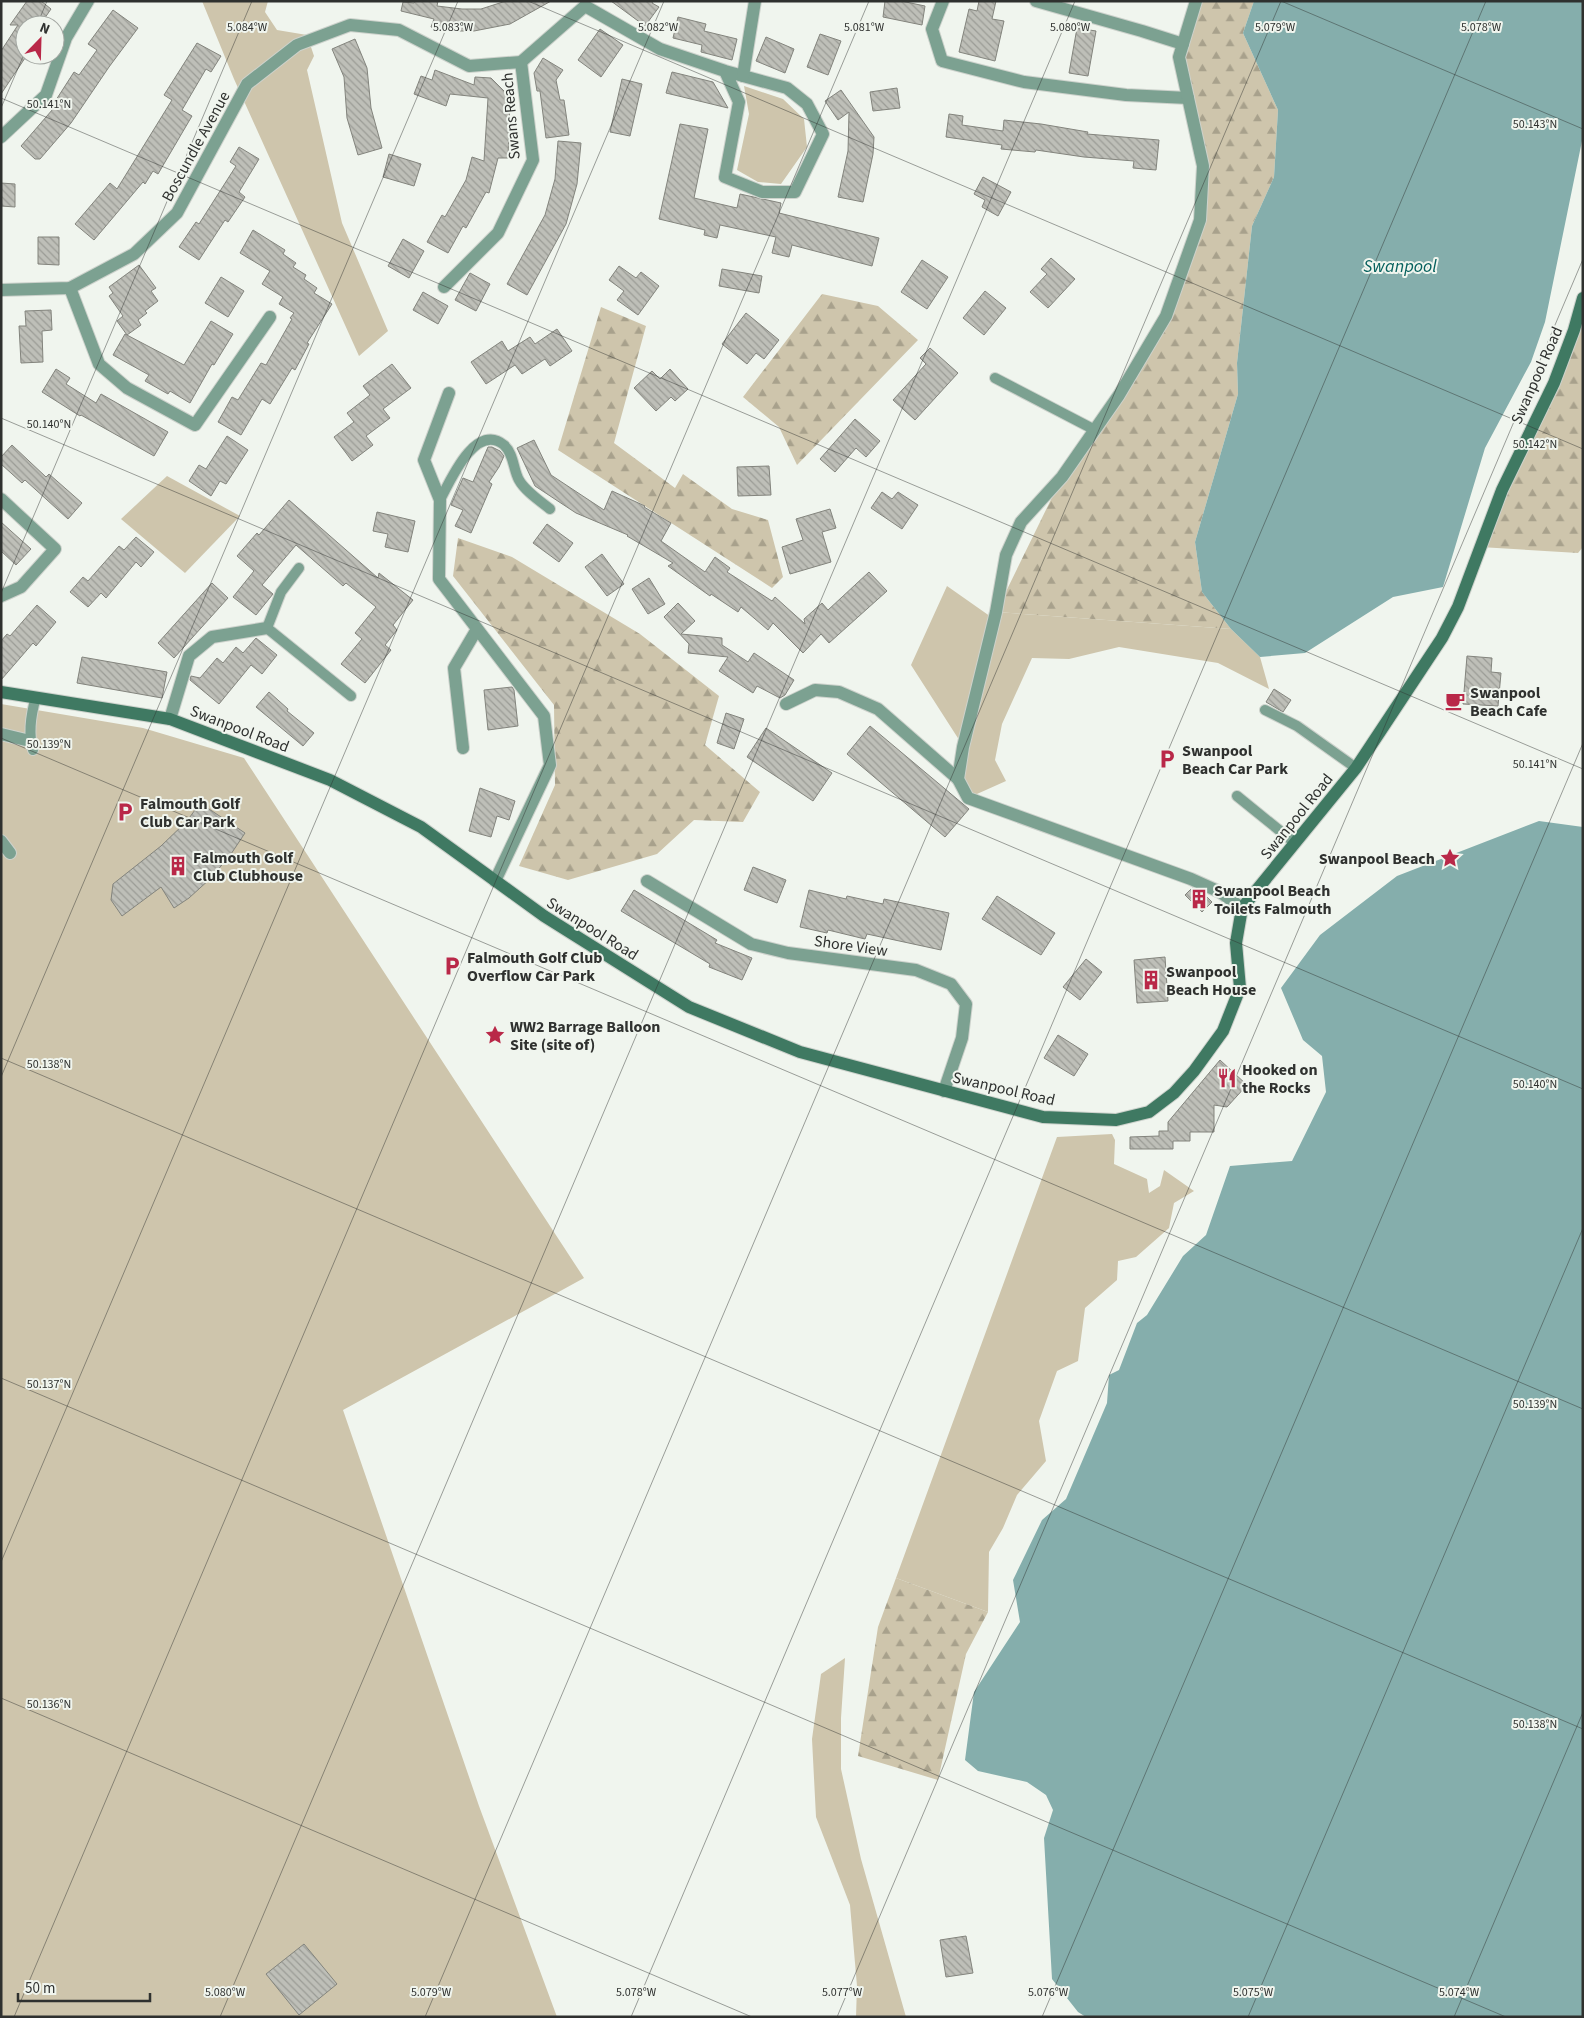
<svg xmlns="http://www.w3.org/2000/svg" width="1584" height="2018" viewBox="0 0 1584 2018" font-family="'Source Sans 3',sans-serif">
<defs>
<pattern id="forest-firs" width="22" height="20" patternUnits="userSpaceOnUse" patternTransform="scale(1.25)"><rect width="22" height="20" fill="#cec5ac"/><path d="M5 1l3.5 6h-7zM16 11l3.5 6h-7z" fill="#a8a18c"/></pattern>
<pattern id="building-back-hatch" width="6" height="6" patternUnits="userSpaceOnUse" patternTransform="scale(1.25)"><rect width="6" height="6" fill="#bebfb8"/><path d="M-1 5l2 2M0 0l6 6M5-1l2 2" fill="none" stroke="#9b9c96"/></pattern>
</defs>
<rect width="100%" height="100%" fill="#f0f5ee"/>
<g fill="#cec5ac">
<polygon points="202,1 268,1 265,12 277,30 307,35 314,56 307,70 342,223 388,331 359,356 234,79"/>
<polygon points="744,86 783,99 804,119 807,147 781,184 758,182 737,170 749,114"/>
<polygon points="167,476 240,516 185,573 121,519"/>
<polygon points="947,586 994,619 996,612 1231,629 1260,657 1269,689 1218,663 1119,647 1069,659 1032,658 1002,724 995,760 1006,781 968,798 958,779 963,746 911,665"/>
<polygon points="1,704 143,728 244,758 584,1278 343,1410 479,1806 557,2017 1,2017"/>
<polygon points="1112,1134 1115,1140 1114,1164 1147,1179 1149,1193 1160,1186 1164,1170 1194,1191 1174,1203 1169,1228 1136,1257 1118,1261 1117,1280 1085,1308 1078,1361 1057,1371 1039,1421 1046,1461 1017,1495 1003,1528 989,1552 988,1612 896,1578 1057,1137"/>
<polygon points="845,1658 841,1718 841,1769 861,1859 906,2017 856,2017 857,1986 850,1905 816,1817 812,1739 821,1674"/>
</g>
<g fill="url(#forest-firs)">
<polygon points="1196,1 1254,1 1243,33 1278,110 1274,177 1252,226 1237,363 1238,394 1195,542 1202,592 1231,629 996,612 1062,477 1166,316 1200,220 1203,166 1183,44"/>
<polygon points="822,294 878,306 918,340 797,465 779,427 743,397"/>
<polygon points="1583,298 1583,547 1578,553 1480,547 1528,435"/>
<polygon points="601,307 646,326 614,443 675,488 683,474 732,509 768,520 783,577 772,588 558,450"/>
<polygon points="458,538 512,557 640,634 719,696 705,745 760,792 743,822 694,820 657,854 568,880 519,866 555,785 554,705 453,576"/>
<polygon points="896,1578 988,1612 966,1654 938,1780 858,1756 878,1627"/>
</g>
<g fill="#85aeac">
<polygon points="1254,1 1583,1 1583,136 1545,322 1531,362 1485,448 1443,587 1393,597 1305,653 1260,657 1231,629 1202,592 1195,542 1238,394 1237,363 1252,226 1274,177 1278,110 1243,33"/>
<polygon points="1539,821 1583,827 1583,2017 1086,2017 1078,2012 1052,1979 1044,1838 1053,1810 1046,1795 1027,1782 978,1771 965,1760 974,1692 1020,1622 1013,1580 1042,1520 1066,1499 1107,1403 1109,1375 1119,1370 1137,1323 1147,1315 1183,1256 1206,1235 1230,1166 1292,1161 1326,1092 1322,1056 1303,1040 1281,988 1320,935 1397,876"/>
</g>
<g fill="url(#building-back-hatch)" stroke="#83847d">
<polygon points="27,1 41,1 51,9 40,25 25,25 25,58 1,94 1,51 18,25 10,25"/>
<polygon points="415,1 438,1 437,6 462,9 481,9 506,1 551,1 510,24 474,31 452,31 431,27 434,19 401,11 403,2 414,3"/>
<polygon points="611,1 653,1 652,3 659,7 645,26"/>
<polygon points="885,1 901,1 925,6 922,25 883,17"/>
<polygon points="979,1 996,1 992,19 1004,21 995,61 959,52 969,9 977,11"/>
<polygon points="113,10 138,28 109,67 71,123 40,159 35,159 21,146 59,102 56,100 74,72 79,75 97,50 88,44"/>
<polygon points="678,17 706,24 704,31 737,39 732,60 701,52 702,45 673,38"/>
<polygon points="1077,28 1096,31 1088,76 1069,73"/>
<polygon points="600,29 623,45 601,77 578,60"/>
<polygon points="820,34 841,41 828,75 807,67"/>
<polygon points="766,37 794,49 785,73 756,61"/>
<polygon points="355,39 367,68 371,108 382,148 358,155 347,118 344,77 332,49"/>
<polygon points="197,43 221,56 211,72 206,69 182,110 192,116 158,174 153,171 145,184 143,182 94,240 75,224 110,183 117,189 172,100 164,95"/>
<polygon points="543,58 563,70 556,80 560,100 564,100 569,135 546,138 540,91 537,91 534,73"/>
<polygon points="435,70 474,85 475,77 491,78 510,97 508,158 498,158 489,193 486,192 466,228 463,226 448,253 427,242 442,215 445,217 466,180 472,157 484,161 488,98 450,94 446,106 414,94 421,76 432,80"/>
<polygon points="672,72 713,82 728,108 666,93"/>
<polygon points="622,79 642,84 630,136 610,132"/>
<polygon points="897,88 900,108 873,111 870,92"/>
<polygon points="841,90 874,137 873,154 863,202 838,197 848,151 849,112 838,120 825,101"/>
<polygon points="949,114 963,116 962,125 1003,131 1004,120 1041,124 1088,132 1087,134 1159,140 1156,170 1133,168 1134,161 1084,157 1036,150 1035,152 1001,149 1002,145 946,137"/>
<polygon points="680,124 708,129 694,198 737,208 740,194 781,203 779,213 879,238 872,266 792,245 789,257 772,253 776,237 720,225 717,238 704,235 705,230 659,219"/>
<polygon points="558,141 581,143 577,184 566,224 527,295 507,284 545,215 555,179"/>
<polygon points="239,147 259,159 239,192 245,197 228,222 225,220 199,260 179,247 196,222 199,224 236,166 230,162"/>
<polygon points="389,154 421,164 414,186 383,177"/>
<polygon points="983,177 1011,192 998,216 982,207 985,200 974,194"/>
<polygon points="1,183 15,184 15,207 1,206"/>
<polygon points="253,230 285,250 283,254 296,263 293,267 306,275 304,279 317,288 314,293 332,304 307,343 309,344 295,370 292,368 270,404 262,399 241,435 218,422 232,397 238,400 261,363 266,365 292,319 290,318 294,313 279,304 283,297 262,284 270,271 240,253"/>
<polygon points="38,237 59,237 59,265 38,264"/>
<polygon points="403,239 424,251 409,278 388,266"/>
<polygon points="1051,258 1075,279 1048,308 1030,292 1047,274 1041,269"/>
<polygon points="922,260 948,277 927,309 901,292"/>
<polygon points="139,265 156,288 151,291 158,301 145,311 147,313 138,320 141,325 127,335 117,321 123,316 109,296 113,293 109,287"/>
<polygon points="619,266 636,278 641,272 659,286 638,315 617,300 624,291 609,280"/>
<polygon points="722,269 762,276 759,293 719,286"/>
<polygon points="470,273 490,284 476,311 455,300"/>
<polygon points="221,277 244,291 228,317 205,303"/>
<polygon points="985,291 1006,308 984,335 963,318"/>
<polygon points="423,292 448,306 438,324 413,310"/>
<polygon points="51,310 52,330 42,331 43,362 21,363 19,326 26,326 25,311"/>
<polygon points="746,313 779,340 764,359 756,353 747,364 722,344"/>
<polygon points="211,321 233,334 214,365 212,364 190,403 170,391 168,394 145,381 149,375 113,355 125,334 184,365"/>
<polygon points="557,329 572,351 550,366 545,359 522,374 515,365 486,384 471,362 502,341 508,351 530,337 535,344"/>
<polygon points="930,348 958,373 915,420 893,400 926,364 920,358"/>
<polygon points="392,364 411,388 383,409 390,418 366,436 373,445 352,461 334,437 354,422 347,413 370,395 363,386"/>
<polygon points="56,369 70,378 66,384 96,403 101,394 168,432 154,456 81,415 80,416 42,392"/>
<polygon points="670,369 688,389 675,401 671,397 656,411 634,388 652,371 660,379"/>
<polygon points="855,419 880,441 866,457 856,448 835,472 820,459"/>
<polygon points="227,436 248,450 226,484 220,481 211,496 189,481 199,465 206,469"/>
<polygon points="534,440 551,475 604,510 612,491 645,506 644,507 671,523 661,541 705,572 715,557 730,568 727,572 772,601 775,597 805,624 804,619 822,603 828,610 869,572 887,591 829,643 821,634 803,653 773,623 768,630 741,607 738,612 711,594 710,596 668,566 673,563 627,536 628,535 576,513 535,486 517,448"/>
<polygon points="12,445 46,477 49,474 82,503 68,519 25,480 22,483 1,464 1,457"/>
<polygon points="488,447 492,447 500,451 504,456 499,467 489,482 492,484 471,533 455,526 463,510 451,505 463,478 473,482"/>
<polygon points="769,466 771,495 738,496 737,467"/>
<polygon points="882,492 892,499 898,492 918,505 902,529 871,508"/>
<polygon points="289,500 378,578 379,573 413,600 393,625 397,630 385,645 391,650 365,683 341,664 362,639 355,633 376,607 346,583 343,586 296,545 262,585 273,594 256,615 233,597 254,571 237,556 257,533 259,535"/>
<polygon points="830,509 836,528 822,532 831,562 790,574 782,547 803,540 796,519"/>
<polygon points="377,512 415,521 408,552 385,547 388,534 373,531"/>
<polygon points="1,522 31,549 16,565 1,551"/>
<polygon points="547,524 573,543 559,562 533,543"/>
<polygon points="136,537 154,552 141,567 136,562 106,598 101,593 88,607 70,592 83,577 88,581 119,546 124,550"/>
<polygon points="602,554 624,584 607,596 585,567"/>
<polygon points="649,578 665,604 648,614 632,589"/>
<polygon points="212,583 228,598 174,658 158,643"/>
<polygon points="678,603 695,621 681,634 722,638 722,645 748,662 754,653 794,680 785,695 780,698 757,686 753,693 719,671 728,657 688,653 689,644 664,617"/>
<polygon points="37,605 56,622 36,646 33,643 1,680 1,641 7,634 10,636"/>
<polygon points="256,638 277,655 262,674 251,665 219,704 190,680 191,676 200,678 217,658 223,663 236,647 243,653"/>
<polygon points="1467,656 1492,658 1491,672 1501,673 1498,706 1463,704"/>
<polygon points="82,657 167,672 162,698 77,683"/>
<polygon points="512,687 514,690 518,726 488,730 484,690"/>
<polygon points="1274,689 1291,700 1283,712 1266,702"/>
<polygon points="269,692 288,709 287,711 314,733 303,746 256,707"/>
<polygon points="726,713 744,719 734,749 717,743"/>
<polygon points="870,726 969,809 945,837 847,754"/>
<polygon points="766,728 832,773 813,801 747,757"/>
<polygon points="480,788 515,801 509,820 497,816 491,837 469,831"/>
<polygon points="200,803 245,833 231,854 211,878 189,898 174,908 161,887 122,916 111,900 113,884 161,846 187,821"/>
<polygon points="753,867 786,880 777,903 744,890"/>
<polygon points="1192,888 1204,894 1212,902 1202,912 1185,895"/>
<polygon points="634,890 717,940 715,943 752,958 742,980 709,967 710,964 621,911"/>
<polygon points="809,890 846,899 847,896 883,904 884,899 949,913 941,950 867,934 865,939 828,930 827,933 800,927"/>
<polygon points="997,896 1055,933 1041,955 982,919"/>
<polygon points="1165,957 1168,1001 1137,1003 1134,960"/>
<polygon points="1086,959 1102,972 1080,1000 1063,987"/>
<polygon points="1058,1035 1088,1054 1074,1076 1044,1058"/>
<polygon points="1220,1060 1247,1085 1227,1107 1214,1105 1214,1132 1190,1132 1190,1141 1173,1141 1173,1149 1130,1149 1130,1137 1159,1136 1159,1131 1168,1131 1168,1122"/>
<polygon points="966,1936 973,1973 946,1977 940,1940"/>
<polygon points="304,1944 337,1984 299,2015 266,1974"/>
</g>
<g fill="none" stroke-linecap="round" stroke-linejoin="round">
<defs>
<g id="lane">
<polyline points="995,378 1095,430"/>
<path d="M440 500C450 481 476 421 504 445 514 454 513 469 519 480 525 491 540 501 550 509"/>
<polyline points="299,568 281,592 267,628 351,696"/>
<polyline points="1265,710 1297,726 1356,768"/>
<path d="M33 750C28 733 31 714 36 697"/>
<polyline points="1237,796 1295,843"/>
</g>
<g id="street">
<polyline points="943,1 932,29 942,61 1024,82 1126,95 1188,98"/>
<polyline points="1036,1 1142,31 1183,44"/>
<polyline points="1196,1 1179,57 1203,166 1200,220 1166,316 1119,395 1062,477 1021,522 1006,555 996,612 963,747 958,779 968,798 1191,879 1220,892 1242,908"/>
<polyline points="585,6 660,49 725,71 787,88 807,104 823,134 795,192 762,192 725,177 739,102 725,71"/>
<polyline points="743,76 755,1"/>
<polyline points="1,137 46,95 66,38 88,1"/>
<polyline points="444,287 498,233 533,160 521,62"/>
<polyline points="70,288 99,364 127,388 195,425 270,317"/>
<polyline points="1,290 70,288 134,254 177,213 247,84 297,45 350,25 399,30 469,66 521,62 585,6"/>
<polyline points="449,393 424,460 440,500 439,579 544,716 550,765 495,881"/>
<polyline points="1,499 55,549 21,587 1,596"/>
<polyline points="786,704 815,690 839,692 878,709 958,779"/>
<polyline points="170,719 189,656 212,637 267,628"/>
<polyline points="1,734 30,741"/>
<polyline points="463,748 454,668 477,629"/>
<polyline points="1,841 10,853"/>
<polyline points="647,881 751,944 788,953 916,970 951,984 966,1004 962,1038 944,1091"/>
</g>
<polyline id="secondary" points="1,692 170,719 330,780 421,827 544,916 689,1007 800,1052 1043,1117 1116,1120 1149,1112 1174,1093 1194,1071 1223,1031 1240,988 1236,943 1242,908 1356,768 1442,638 1458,607 1502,490 1554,383 1574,330 1583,298"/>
</defs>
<use href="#lane" stroke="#cdd2cc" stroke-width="12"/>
<use href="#street" stroke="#cdd2cc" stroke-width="14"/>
<use href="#secondary" stroke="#cdd2cc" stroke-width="14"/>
<use href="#lane" stroke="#7ca191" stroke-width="10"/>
<use href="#street" stroke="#7ca191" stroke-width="12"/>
<use href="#secondary" stroke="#3f7962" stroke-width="12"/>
</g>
<path fill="none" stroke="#2f312f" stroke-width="1" stroke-opacity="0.45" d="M528 1 1583 449M1281 1 1583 129M37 25 47 1M1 98 1583 769M1 108 25 52M1 418 1583 1089M1 593 252 1M1 738 1583 1409M1 1058 1583 1729M1 1077 458 1M1 1378 1506 2017M1 1562 664 1M1 1698 752 2017M14 2017 869 1M220 2017 1075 1M425 2017 1281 1M631 2017 1486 1M837 2017 1583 259M1042 2017 1583 743M1248 2017 1583 1228M1454 2017 1583 1712"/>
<defs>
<symbol id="cafe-bare" viewBox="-9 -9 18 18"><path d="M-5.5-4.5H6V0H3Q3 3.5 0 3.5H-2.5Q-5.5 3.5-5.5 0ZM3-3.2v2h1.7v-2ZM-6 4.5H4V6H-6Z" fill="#b92848" stroke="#f0f5ee" stroke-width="2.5" paint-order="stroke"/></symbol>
<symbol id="parking-bare" viewBox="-9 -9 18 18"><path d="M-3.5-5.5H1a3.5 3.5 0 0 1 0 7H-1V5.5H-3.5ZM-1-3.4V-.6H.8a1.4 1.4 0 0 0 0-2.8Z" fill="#b92848" stroke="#f0f5ee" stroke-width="2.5" paint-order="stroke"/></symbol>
<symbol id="sight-bare" viewBox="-9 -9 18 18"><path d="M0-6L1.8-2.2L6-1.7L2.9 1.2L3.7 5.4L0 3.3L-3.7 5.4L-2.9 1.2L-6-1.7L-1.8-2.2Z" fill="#b92848" stroke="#f0f5ee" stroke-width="2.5" paint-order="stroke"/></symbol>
<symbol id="building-bare" viewBox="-9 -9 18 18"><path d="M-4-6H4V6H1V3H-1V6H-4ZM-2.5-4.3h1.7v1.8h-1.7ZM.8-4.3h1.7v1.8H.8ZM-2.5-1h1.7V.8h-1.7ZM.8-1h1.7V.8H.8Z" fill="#b92848" stroke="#f0f5ee" stroke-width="2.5" paint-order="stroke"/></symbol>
<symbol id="restaurant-bare" viewBox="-9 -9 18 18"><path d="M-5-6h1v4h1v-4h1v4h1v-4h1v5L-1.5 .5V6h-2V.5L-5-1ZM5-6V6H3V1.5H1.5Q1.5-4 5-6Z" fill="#b92848" stroke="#f0f5ee" stroke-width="2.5" paint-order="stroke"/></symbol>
</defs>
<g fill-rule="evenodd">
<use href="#cafe-bare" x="1441" y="687" width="28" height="28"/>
<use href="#parking-bare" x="1153" y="745" width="28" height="28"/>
<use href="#parking-bare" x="111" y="798" width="28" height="28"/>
<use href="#sight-bare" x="1436" y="844" width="28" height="28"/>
<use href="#building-bare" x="164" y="852" width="28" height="28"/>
<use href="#building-bare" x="1185" y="885" width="28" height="28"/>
<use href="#parking-bare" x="438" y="952" width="28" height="28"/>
<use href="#building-bare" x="1137" y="966" width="28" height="28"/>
<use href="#sight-bare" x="481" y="1021" width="28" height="28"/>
<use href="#restaurant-bare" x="1213" y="1064" width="28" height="28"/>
</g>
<g text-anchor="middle" stroke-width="4" stroke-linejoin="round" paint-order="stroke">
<g font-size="16" fill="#2f312f" stroke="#f0f5ee">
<text transform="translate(510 116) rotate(-95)" y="6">Swans Reach</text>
<text transform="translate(195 146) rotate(-61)" y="6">Boscundle Avenue</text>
<text transform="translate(1536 375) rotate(-66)" y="6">Swanpool Road</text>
<text transform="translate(240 728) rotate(21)" y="6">Swanpool Road</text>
<text transform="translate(1296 816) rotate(-51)" y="6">Swanpool Road</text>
<text transform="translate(593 928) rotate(32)" y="6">Swanpool Road</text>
<text transform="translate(851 945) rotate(8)" y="6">Shore View</text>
<text transform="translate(1004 1088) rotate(13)" y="6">Swanpool Road</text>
</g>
<g font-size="16" font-weight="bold" fill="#2f312f" stroke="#f0f5ee" text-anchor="start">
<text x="1470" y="698">Swanpool<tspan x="1470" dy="18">Beach Cafe</tspan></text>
<text x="1182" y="756">Swanpool<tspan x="1182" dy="18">Beach Car Park</tspan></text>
<text x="140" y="809">Falmouth Golf<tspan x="140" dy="18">Club Car Park</tspan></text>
<text x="193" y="863">Falmouth Golf<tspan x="193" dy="18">Club Clubhouse</tspan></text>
<text x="1435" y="864" text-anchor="end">Swanpool Beach</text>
<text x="1214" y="896">Swanpool Beach<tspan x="1214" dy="18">Toilets Falmouth</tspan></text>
<text x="467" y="963">Falmouth Golf Club<tspan x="467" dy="18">Overflow Car Park</tspan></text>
<text x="1166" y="977">Swanpool<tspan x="1166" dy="18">Beach House</tspan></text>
<text x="510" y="1032">WW2 Barrage Balloon<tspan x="510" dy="18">Site (site of)</tspan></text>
<text x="1242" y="1075">Hooked on<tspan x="1242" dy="18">the Rocks</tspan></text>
</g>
<g font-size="18" font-style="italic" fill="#06615e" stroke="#f0f5ee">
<text x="1400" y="272">Swanpool</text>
</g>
</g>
<g font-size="12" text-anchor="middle" fill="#2f312f" stroke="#f0f5ee" stroke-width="4" stroke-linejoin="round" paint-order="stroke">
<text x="247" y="31">5.084°W</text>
<text x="453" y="31">5.083°W</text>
<text x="658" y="31">5.082°W</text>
<text x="864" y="31">5.081°W</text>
<text x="1070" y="31">5.080°W</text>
<text x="1275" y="31">5.079°W</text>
<text x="1481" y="31">5.078°W</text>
<text x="49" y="108">50.141°N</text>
<text x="1535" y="128">50.143°N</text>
<text x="49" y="428">50.140°N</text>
<text x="1535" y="448">50.142°N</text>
<text x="49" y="748">50.139°N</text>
<text x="1535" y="768">50.141°N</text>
<text x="49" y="1068">50.138°N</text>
<text x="1535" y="1088">50.140°N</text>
<text x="49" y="1388">50.137°N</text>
<text x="1535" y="1408">50.139°N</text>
<text x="49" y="1708">50.136°N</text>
<text x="1535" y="1728">50.138°N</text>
<text x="225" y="1996">5.080°W</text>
<text x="431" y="1996">5.079°W</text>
<text x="636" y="1996">5.078°W</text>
<text x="842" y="1996">5.077°W</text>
<text x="1048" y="1996">5.076°W</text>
<text x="1253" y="1996">5.075°W</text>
<text x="1459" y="1996">5.074°W</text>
</g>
<rect width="1584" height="2018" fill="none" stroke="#2f312f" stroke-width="5"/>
<g transform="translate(40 40) rotate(23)"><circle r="24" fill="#f0f5ee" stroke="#a3a7a2"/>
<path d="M0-4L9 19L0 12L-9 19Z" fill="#b92848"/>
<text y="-8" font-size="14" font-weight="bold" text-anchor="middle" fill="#2f312f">N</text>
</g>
<path d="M18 1993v8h132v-8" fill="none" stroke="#2f312f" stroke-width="2.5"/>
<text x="25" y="1993" font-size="15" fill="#2f312f" stroke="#f0f5ee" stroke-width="4" paint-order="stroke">50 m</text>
</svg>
